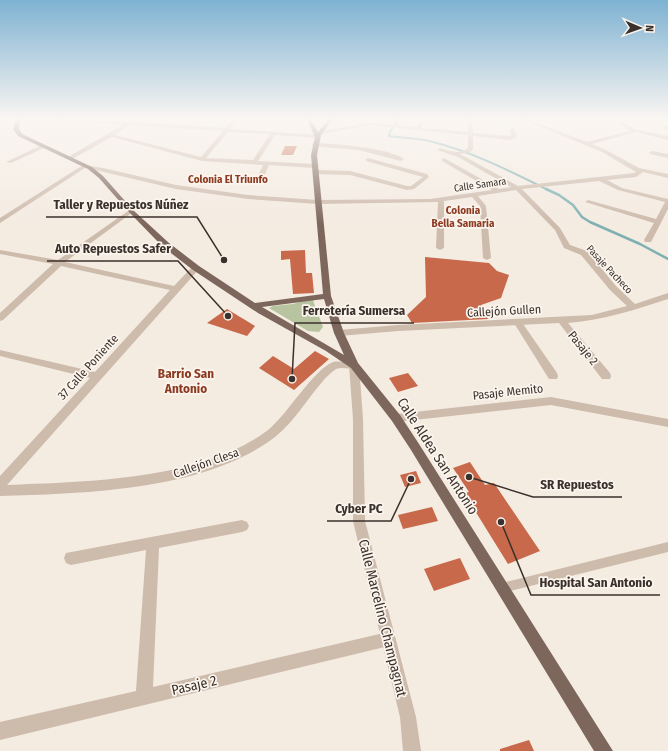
<svg xmlns="http://www.w3.org/2000/svg" width="668" height="751" viewBox="0 0 668 751" font-family="'Fira Sans Condensed',sans-serif">
<rect width="100%" height="100%" fill="#f4ebe1"/>
<polygon fill="#b8c4a0" points="312,298 323,327 319,332 308,331 269,308 273,306 293,304"/>
<g fill="none" stroke-linecap="round" stroke-linejoin="round">
<path stroke="#7fb0b2" stroke-width="2" d="M397 119C397 126 389 129 389 136 402 138 416 138 429 141 471 151 510 171 548 190"/>
<polyline stroke="#7fb0b2" stroke-width="2.5" points="546,189 559,195 573,205 582,217 590,222 640,244 668,259"/>
</g>
<g fill="#c8694b">
<polygon points="285,146 297,146 293,155 281,155"/>
<polygon points="305,250 306,273 312,273 314,293 293,294 290,259 281,260 281,251"/>
<polygon points="425,257 489,263 497,271 509,275 501,298 481,305 488,319 412,323 407,315 426,297"/>
<polygon points="227,309 255,326 247,336 207,323"/>
<polygon points="315,351 329,359 294,390 259,368 273,356 294,369"/>
<polygon points="408,373 418,386 398,392 389,378"/>
<polygon points="470,462 485,485 494,483 540,551 508,564 464,493 469,492 453,468"/>
<polygon points="416,471 421,483 405,487 400,475"/>
<polygon points="432,507 438,521 403,529 398,515"/>
<polygon points="460,558 470,579 434,591 424,569"/>
<polygon points="529,740 534,751 500,751 500,749"/>
</g>
<g fill="none" stroke-linecap="round" stroke-linejoin="round">
<polygon fill="#cdbbac" fill-rule="evenodd" points="668,542 668,552 502,593 498,592 497,588 498,584 502,583"/>
<polygon fill="#cdbbac" fill-rule="evenodd" points="518,320 521,321 557,373 558,376 557,379 549,379 514,323"/>
<g fill="#cdbbac" fill-rule="evenodd">
<path d="M59 119 127 122 130 121 132 122 225 128 234 119H238L230 129 319 135V137L317 138 275 135 258 161 314 164 317 166 314 168 269 165 264 176 261 178 258 176 263 165 202 161 112 137 70 160 67 158 68 157 123 125 61 120ZM129 125 223 131 201 157 115 135ZM228 132 270 134 253 160 206 158Z"/>
<path d="M420 119H424L422 128 468 132V119H472L473 133 511 136 509 129 514 128 517 137 511 140 473 136V149L470 152 460 154 518 186 634 173 636 172 602 152 522 119H527L587 142 630 131 613 119H618L634 129 668 136V140L636 132 592 144 606 150 639 168 668 174V178L643 172 636 177 607 180 622 188 668 199V209L651 242H645L644 240 654 223 585 202 588 200 656 219 665 202 618 190 599 181 522 189 560 228 570 245 587 251 616 286 635 304 668 293V299C634 310 604 320 568 323L610 373 611 376 610 379H602L559 323 398 331 339 336 334 333 339 330 398 325 592 315 627 306 610 290 581 255 564 248 555 230 516 190 478 196 486 206 491 258 487 260 483 258 480 206 472 197 444 201V248L440 250 436 248 438 202 318 204 248 199 176 189 87 168 90 166 103 168 176 185 248 195 318 200 430 199 492 190 442 161V159L444 158 499 189 511 187 458 157 437 150 440 148C449 151 460 155 468 148V135L370 125 320 134 317 132 370 123 417 127Z"/>
<polygon points="666,126 668,126 668,130 663,128"/>
<path d="M314 143C336 144 386 147 404 159L401 161 358 150 312 146V144Z"/>
<polygon points="42,145 45,147 44,148 11,163 6,162"/>
<polygon points="652,151 668,154 668,158 650,154 649,153"/>
<polygon points="368,158 427,174 429,177 414,189 407,190 350,175 315,174 312,172 315,170 350,171 407,186 411,186 423,177 366,161 366,159"/>
<polygon points="83,165 88,166 0,223 0,218"/>
<path d="M131 209 134 211 133 212 65 262 174 286 193 266H199L200 268 7 485C86 482 203 480 268 430 288 414 312 371 333 362 338 361 343 362 348 362 353 362 356 361 359 365 354 372 343 366 336 369 332 372 326 377 323 381 307 399 294 422 275 437 204 491 86 493 0 496V476L90 378 0 356V350L95 372 170 290 61 266 3 320 0 321V313L53 264 0 254V250L58 260Z"/>
<polygon points="551,397 668,419 668,427 551,405 396,422 392,421 391,418 392,415 396,414"/>
<polygon points="242,520 247,522 249,526 247,530 242,532 159,548 153,687 388,632 393,635 396,640 393,645 0,740 0,722 136,691 146,550 71,565 66,563 64,558 66,553"/>
</g>
<polygon fill="#cdbbac" fill-rule="evenodd" points="354,362 359,365 363,419 365,521 416,717 421,751 403,751 400,717 353,521 353,419 349,365"/>
<path fill="#7d675c" fill-rule="evenodd" d="M16 119H20L19 129 22 134 92 167 103 176 133 210 169 243 199 266 255 303 323 294 311 155 315 137 307 119H311L318 132 329 119H333L321 135 317 155 331 296 344 333 358 363 400 415 419 444 613 751H594L411 450 392 421 351 368 326 351 258 313 193 270 163 247 129 212 99 178 88 169 18 136 13 129ZM324 299 334 333 344 355 262 307Z"/>
</g>
<linearGradient id="sky" x2="0" y2="1"><stop stop-color="#7eb2d2"/><stop offset="0.53" stop-color="#faf6f2"/><stop offset="1" stop-color="#faf6f2" stop-opacity="0"/></linearGradient>
<rect width="668" height="224" fill="url(#sky)"/>
<g text-anchor="middle" stroke-width="3.5" stroke-linejoin="round" paint-order="stroke">
<g font-size="10" fill="#3b302b" stroke="#fbf5ee">
<text transform="translate(480 184) rotate(-8)" y="4">Calle Samara</text>
<text transform="translate(610 269) rotate(47)" y="4">Pasaje Pacheco</text>
</g>
<g font-size="11" font-weight="bold" fill="#8c3b22" stroke="#fbf5ee">
<text x="228" y="183">Colonia El Triunfo</text>
<text x="463" y="214">Colonia<tspan x="463" dy="13">Bella Samaria</tspan></text>
</g>
<g font-size="12" fill="#3b302b" stroke="#fbf5ee">
<text transform="translate(504 311) rotate(-3)" y="4">Callejón Gullen</text>
<text transform="translate(583 348) rotate(51)" y="4">Pasaje 2</text>
<text transform="translate(88 367) rotate(-48)" y="4">37 Calle Poniente</text>
<text transform="translate(508 392) rotate(-6)" y="4">Pasaje Memito</text>
<text transform="translate(206 463) rotate(-19)" y="4">Callejón Clesa</text>
</g>
<g font-size="13" font-weight="bold" fill="#8c3b22" stroke="#fbf5ee">
<text x="186" y="378">Barrio San<tspan x="186" dy="15">Antonio</tspan></text>
</g>
<g font-size="14" fill="#3b302b" stroke="#fbf5ee">
<text transform="translate(438 456) rotate(57)" y="5">Calle Aldea San Antonio</text>
<text transform="translate(383 618) rotate(76)" y="5">Calle Marcelino Champagnat</text>
<text transform="translate(194 685) rotate(-13)" y="5">Pasaje 2</text>
</g>
</g>
<path fill="none" stroke="#3b302b" stroke-width="1.5" d="M224 260L197 217H46M228 316L178 261H47M292 379L295 323H414M469 477L533 497H622M411 479L391 521H327M501 522L531 595H660"/>
<g fill="#3b302b" stroke="#fbf5ee" stroke-width="1.5">
<circle cx="224" cy="260" r="4"/>
<circle cx="228" cy="316" r="4"/>
<circle cx="292" cy="379" r="4"/>
<circle cx="469" cy="477" r="4"/>
<circle cx="411" cy="479" r="4"/>
<circle cx="501" cy="522" r="4"/>
</g>
<g font-size="13" text-anchor="middle" font-weight="bold" fill="#3b302b" stroke="#fbf5ee" stroke-width="3.5" stroke-linejoin="round" paint-order="stroke">
<text x="121" y="209">Taller y Repuestos Núñez</text>
<text x="113" y="253">Auto Repuestos Safer</text>
<text x="354" y="315">Ferretería Sumersa</text>
<text x="577" y="489">SR Repuestos</text>
<text x="359" y="513">Cyber PC</text>
<text x="596" y="587">Hospital San Antonio</text>
</g>
<g transform="translate(640 28) rotate(92)" stroke="#fbf5ee" stroke-width="3" paint-order="stroke">
<path d="M0-3L7 15L0 10L-7 15Z" fill="#3b302b"/>
<text y="-6" font-size="11" font-weight="bold" text-anchor="middle" fill="#3b302b">N</text>
</g>
</svg>
